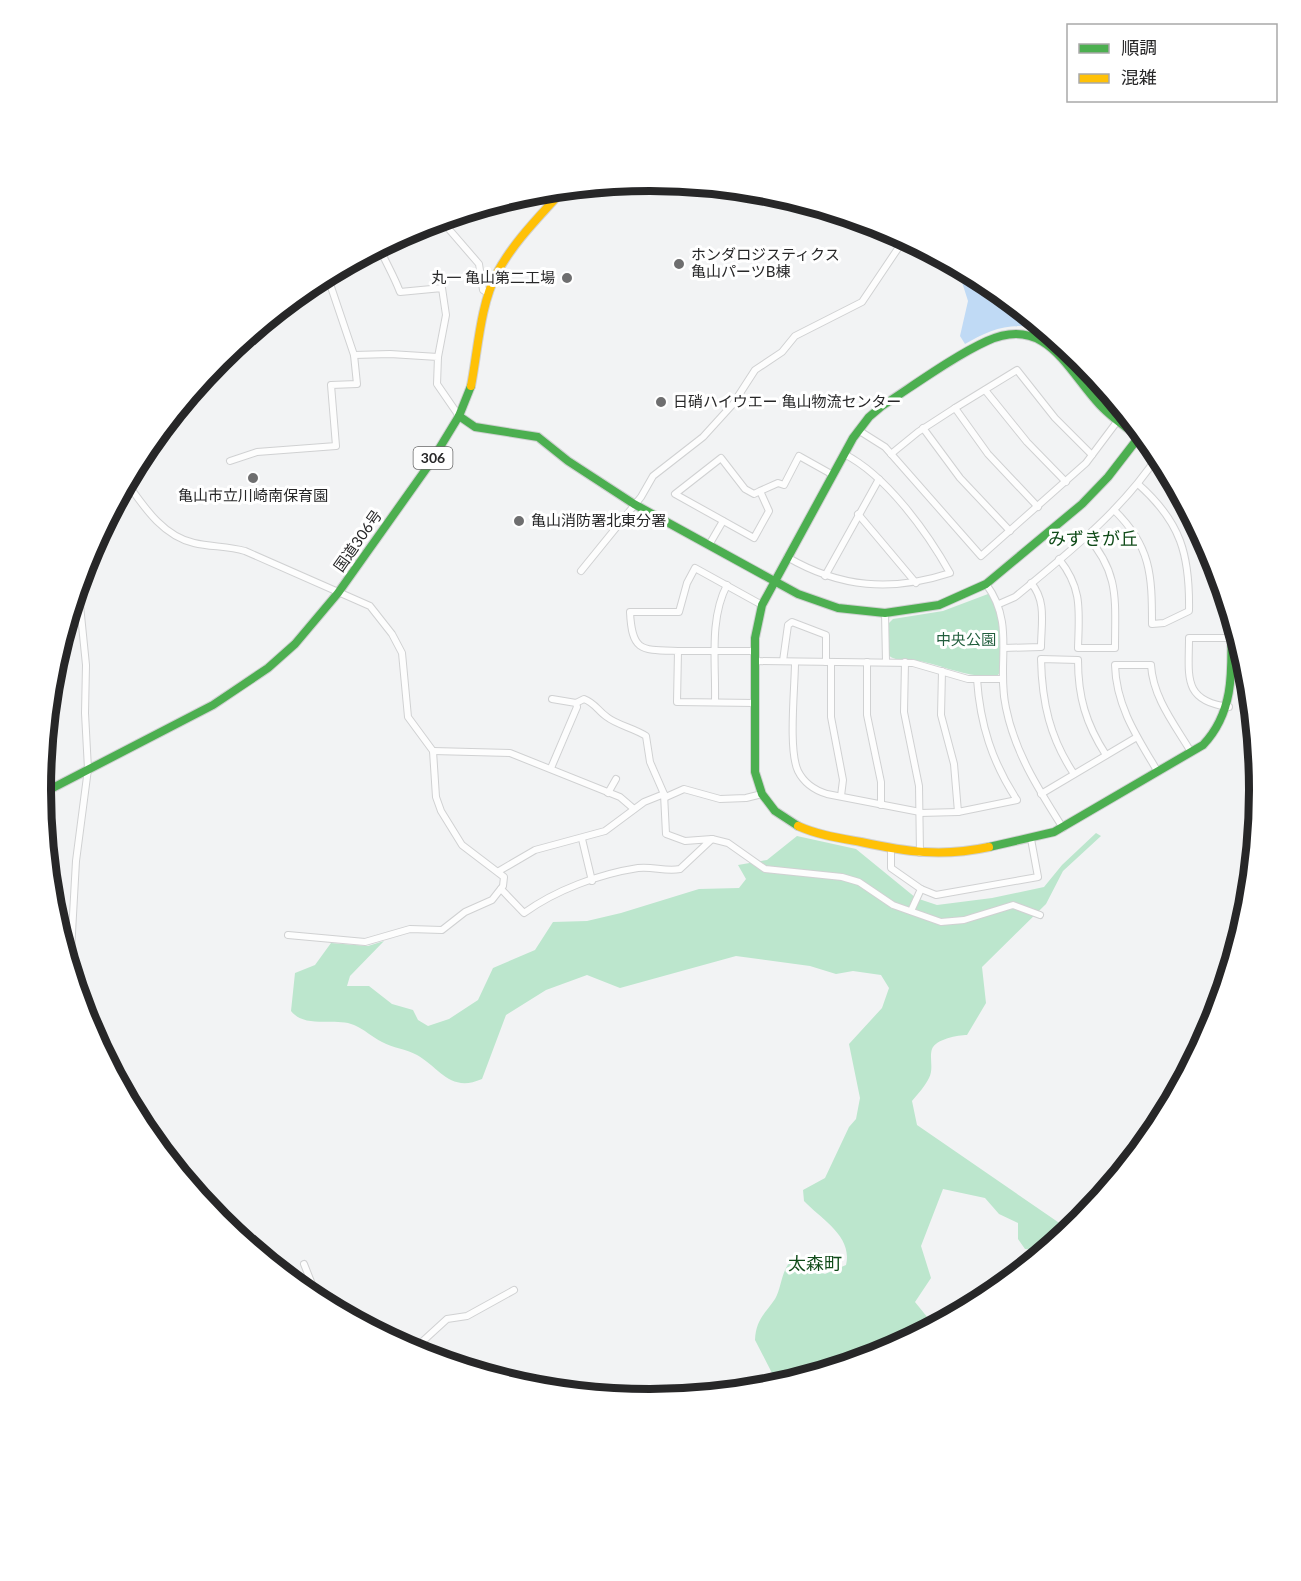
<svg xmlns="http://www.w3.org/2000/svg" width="1301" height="1581" viewBox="0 0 1301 1581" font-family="Lato,'Noto Sans JP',sans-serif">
<rect width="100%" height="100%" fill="#f2f3f4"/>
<g fill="#bce6cd">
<path d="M988 594 992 597 1000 624V672L998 675C971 679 950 668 924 662 913 659 897 663 888 655L889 623 893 619 943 611Z"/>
<path d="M1096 833 1101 836 1063 871 1046 904 982 967 986 1003 967 1035C958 1035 936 1039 932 1049 929 1058 934 1068 929 1078 925 1086 918 1094 912 1101L917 1125 1071 1231 1048 1250 1025 1249 1018 1239V1223L999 1214 985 1198 943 1189 921 1246 931 1278 915 1302 932 1323V1329L884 1354 783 1385 773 1375 755 1340C756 1319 765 1314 775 1299 782 1287 781 1270 792 1260L825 1274 846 1265C853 1236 821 1219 804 1201L803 1190 825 1178 849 1127 856 1119 860 1098 849 1044 882 1008 889 988 881 975 853 971 836 974 810 966 736 956 620 988 587 975 546 990 506 1015 482 1079C450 1093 440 1068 417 1055 406 1049 393 1048 382 1042 372 1037 364 1029 354 1025 335 1017 305 1029 291 1011L295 973 315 965 331 943 368 946 384 941 350 976 347 986H369L392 1004 413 1010 418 1020 428 1026 449 1019 478 1000 493 968 535 950 553 922 587 921 621 913 699 889 739 888 746 879 738 865 767 860 797 836 856 849 916 898 937 905 992 898 1044 887 1062 865Z"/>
</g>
<path fill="#c0daf5" d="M975 275 990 284 1055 337C1024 317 993 327 965 344L960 336 968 301 961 279Z"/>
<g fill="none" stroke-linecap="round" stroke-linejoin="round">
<defs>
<g id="street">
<polyline points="441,220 479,264 483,290 489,294"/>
<path d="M379 247C386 263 394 276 400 292L442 288 446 315 438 357"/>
<polyline points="354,355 390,354 438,357 437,384 459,416"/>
<polyline points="1063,356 1069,348"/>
<polyline points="985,390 1027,442 1066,482"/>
<polyline points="955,408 1017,370 1055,418 1092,455"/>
<polyline points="923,428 960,478 1010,531"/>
<polyline points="858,430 885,447 981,556 1086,463 1125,411"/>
<polyline points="891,454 918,432 955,408 988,454 1038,507"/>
<polyline points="230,461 257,452 336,446 331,385 357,384 354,355 327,275"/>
<path d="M127 483C144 507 163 536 194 543 211 547 228 546 245 551L370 606 392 634 402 653 408 717 433 751 436 797 441 811 462 845 504 877 503 886 492 900 465 912 442 930 410 929 365 942 288 935"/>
<polyline points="760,491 754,494 745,489 721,458 675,494 754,538 769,511 760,491 778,483 784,485 799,456 833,475"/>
<path d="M1114 510C1151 546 1152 575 1152 624L1164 623 1189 611C1190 555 1181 522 1138 484"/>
<polyline points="858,514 916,583"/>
<polyline points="709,545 723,521"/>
<path d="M787 557C840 588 892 592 950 573 927 532 886 475 844 454"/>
<path d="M1059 559C1083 589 1079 611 1078 648H1115C1115 600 1120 573 1086 535"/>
<polyline points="581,571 641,497 653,476 703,437 733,404 755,370 782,352 795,336 862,302 905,238"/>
<polyline points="825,576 879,479"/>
<path d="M986 584C1016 624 996 664 1006 708 1015 753 1039 790 1063 828"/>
<path d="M999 604 1015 597C1067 554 1122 511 1159 454"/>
<polyline points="885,613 886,662"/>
<path d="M1004 648 1041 647C1041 625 1047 601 1031 583"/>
<polyline points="678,651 754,651"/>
<polyline points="754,661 913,663 968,679 1003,679"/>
<polyline points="783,661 788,625 792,622 826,635 826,662"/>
<path d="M795 662C795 687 788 750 798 771 804 783 814 790 827 794L920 812"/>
<polyline points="831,662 831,717 843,780 841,796"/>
<polyline points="867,662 867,715 881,782 881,805"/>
<polyline points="905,662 904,712 919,786 920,853"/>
<path d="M942 671 941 715 954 764 958 812 1017 800C992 762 980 724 977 679"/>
<path d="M715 701C716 664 709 619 727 585"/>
<path d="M576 703 584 699C595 703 598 711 607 717 617 725 634 728 646 736L650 762 664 794"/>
<path d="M755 703 677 702 678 651C641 650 632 652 630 612H679L687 583 695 568 762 605"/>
<path d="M1229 707C1182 701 1189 676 1189 638H1231"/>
<polyline points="433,751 510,753 620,797 634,809"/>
<polyline points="551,768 577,707 576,703 552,699"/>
<path d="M1158 772C1137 737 1116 706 1115 665H1151C1153 698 1175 725 1191 752"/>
<path d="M1074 774C1050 738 1042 703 1041 659L1078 660C1078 697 1086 724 1106 755"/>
<polyline points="608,793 616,779"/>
<polyline points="1041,794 1137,737"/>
<polyline points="666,797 684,789 720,799 746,798 762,794"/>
<polyline points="920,813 958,812"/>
<polyline points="582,839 592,881"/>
<polyline points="712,839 728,843 765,869 842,877 859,882 893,905 941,922 964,920 1013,905 1040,915"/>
<polyline points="891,848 891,868 921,889 936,895 1038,877 1031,839"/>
<path d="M499 871 535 850 605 831 644 802 664 794 666 834 685 841 712 839 680 869C666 872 652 866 638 868 599 874 556 890 524 913L501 889"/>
<polyline points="911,911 921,889"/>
<polyline points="70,969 76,861 88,769 85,713 86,665 78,585"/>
<polyline points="304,1264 319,1302"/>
<polyline points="354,1320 358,1319"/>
<polyline points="412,1351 447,1319 467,1316 514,1290"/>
</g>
<g id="fast">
<polyline points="459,416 475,427 538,437 568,461 634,504 798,594 838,608 885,613 939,605 986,584 1082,504 1108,477 1142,433"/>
<polyline points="41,794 213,705 268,668 295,644 338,593 431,462 459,416 471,386"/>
<path d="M798 826 775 811 762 794 755 772V638L762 605 853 438 869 417 882 406C913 386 954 356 987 341 1046 314 1067 370 1100 405 1116 422 1136 434 1154 448"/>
<path d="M989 847 1054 832 1203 745C1238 708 1231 661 1231 613"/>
</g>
<g id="slow">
<path d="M471 386C478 350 480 305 497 273 514 241 541 215 564 189"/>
<path d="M798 826C818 835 839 838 861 842 907 852 942 857 989 847"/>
</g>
</defs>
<use href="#street" stroke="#d0d1d2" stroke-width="8"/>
<use href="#fast" stroke="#d0d1d2" stroke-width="10"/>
<use href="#slow" stroke="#d0d1d2" stroke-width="10"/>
<use href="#street" stroke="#fdfdfd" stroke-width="6"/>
<use href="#fast" stroke="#4caf50" stroke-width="8"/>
<use href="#slow" stroke="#ffc107" stroke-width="8"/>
</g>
<g fill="#6e6e6f" stroke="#fff" stroke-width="2">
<circle cx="679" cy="264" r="6"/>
<circle cx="567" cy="278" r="6"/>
<circle cx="661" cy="402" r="6"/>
<circle cx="253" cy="478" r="6"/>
<circle cx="519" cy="521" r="6"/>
</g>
<g text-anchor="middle" stroke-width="6" stroke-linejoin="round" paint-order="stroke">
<rect fill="#fff" stroke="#686868" stroke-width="1.5" x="413.5" y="447" width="39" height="22" rx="4.5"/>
<g font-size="14" font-weight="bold" fill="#272728">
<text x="433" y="463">306</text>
</g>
<g font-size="15" fill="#272728" stroke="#fff" text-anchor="start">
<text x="691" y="260">ホンダロジスティクス<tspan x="691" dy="17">亀山パーツB棟</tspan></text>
<text x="555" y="283" text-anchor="end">丸一 亀山第二工場</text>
<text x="673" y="407">日硝ハイウエー 亀山物流センター</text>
<text x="253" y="501" text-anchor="middle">亀山市立川崎南保育園</text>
<text x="531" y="526">亀山消防署北東分署</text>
</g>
<g font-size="15" fill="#272728" stroke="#fff">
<text transform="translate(358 541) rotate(-55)" y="5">国道306号</text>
</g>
<g font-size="15" fill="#215e3d" stroke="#fff">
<text x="966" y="645">中央公園</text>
</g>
<g font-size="18" fill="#114c1a" stroke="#fff">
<text x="1093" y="545">みずきが丘</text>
<text x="815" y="1270">太森町</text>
</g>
</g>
<path d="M0 0H1301V1581H0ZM51 790a599 599 0 1 1 1198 0a599 599 0 1 1-1198 0Z" fill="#fff" fill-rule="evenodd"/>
<path fill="none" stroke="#272728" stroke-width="8" d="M51 790a599 599 0 1 1 1198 0a599 599 0 1 1-1198 0Z"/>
<rect x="1067" y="24" width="210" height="78" fill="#ffffff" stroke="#a9a9a9" stroke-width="1.5"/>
<rect x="1079" y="44" width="30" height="9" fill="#4caf50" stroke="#a9a9a9" stroke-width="1.5"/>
<text x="1121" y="54" font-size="18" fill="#272728">順調</text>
<rect x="1079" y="74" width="30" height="9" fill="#ffc107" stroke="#a9a9a9" stroke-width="1.5"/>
<text x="1121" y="84" font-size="18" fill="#272728">混雑</text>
</svg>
